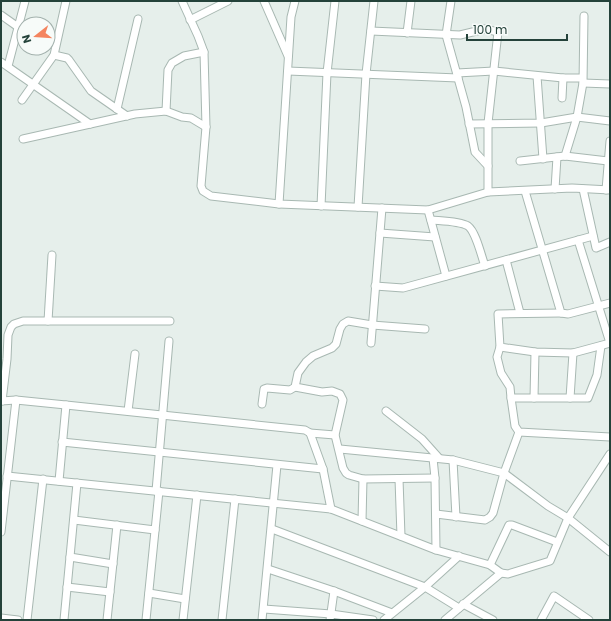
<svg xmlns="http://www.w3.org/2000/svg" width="611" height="621" viewBox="0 0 611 621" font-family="Poppins,sans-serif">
<rect width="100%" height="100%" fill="#e6efeb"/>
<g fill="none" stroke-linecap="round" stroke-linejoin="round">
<defs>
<g id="minor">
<polyline points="182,1 198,36 204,52 206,127 201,186 203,191 211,196 279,204 428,210 488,192 572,188 610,190"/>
<polyline points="264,1 288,56"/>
<polyline points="451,1 446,35 466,107 475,152 488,166 488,192"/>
<polyline points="1,15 18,27"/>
<polyline points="190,20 228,1"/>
<polyline points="371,31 460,35 485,29 498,32 488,123 488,166"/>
<polyline points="407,33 411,1"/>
<polyline points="54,55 67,58 69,60 91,91 127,116"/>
<polyline points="1,62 90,124"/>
<polyline points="8,66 25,1"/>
<polyline points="288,71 458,78"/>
<polyline points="457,73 494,71 563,78 582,78"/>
<polyline points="537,76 543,159"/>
<polyline points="583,83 610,84"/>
<polyline points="562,98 563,78"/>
<polyline points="22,100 54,55 66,1"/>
<polyline points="117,109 138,19"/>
<polyline points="166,111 168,70 172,63 184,56 204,52"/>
<polyline points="469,124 541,123 577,117 610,121"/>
<polyline points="23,139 135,114 166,111 182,117 191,118 206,127"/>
<polyline points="565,156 577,117 583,83 584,16"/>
<polyline points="520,161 565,156 608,161"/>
<polyline points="555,189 557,157"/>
<polyline points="583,189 596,248 610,242"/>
<polyline points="606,190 610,141"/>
<polyline points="525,191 561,313 568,314 610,303"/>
<polyline points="279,204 291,17 295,1"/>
<polyline points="321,206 327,73 335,1"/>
<polyline points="358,207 366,74 374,1"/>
<polyline points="428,210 446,276"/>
<path d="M431 220C441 221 459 221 468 226 476 232 481 255 485 266"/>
<polyline points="380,233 435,237"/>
<polyline points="578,240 610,343"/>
<polyline points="506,260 520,313"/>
<polyline points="375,286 403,288 593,236"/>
<polyline points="561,313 498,314 500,347 535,352 573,353 610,343"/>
<polyline points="48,321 52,255"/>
<polyline points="371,343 382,208"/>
<polyline points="500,347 497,357 501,373 510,387 511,398 515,426 519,432 610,437"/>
<polyline points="295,387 322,392 332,391 340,394 343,400 335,435 343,468 346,473 349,475 363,479 435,478"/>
<polyline points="511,398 588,398 597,375 601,346"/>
<polyline points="534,398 535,352"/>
<polyline points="570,398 573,353"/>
<polyline points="1,401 16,400 66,405 305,430 310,433 323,469 331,509"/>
<polyline points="2,401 7,359 8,335 11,327 14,324 23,321 170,321"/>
<polyline points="262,404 264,389 267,388 290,390 295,387 298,373 306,362 313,356 332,348 336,344 340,329 343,324 348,321 372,325 425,329"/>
<polyline points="128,411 135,354"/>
<polyline points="386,411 422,439 439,458"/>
<polyline points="310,433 335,435"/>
<polyline points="62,442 323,469"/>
<polyline points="340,449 453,460 504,473 548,506 568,518 610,552"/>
<polyline points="433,458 435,478 436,550"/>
<polyline points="453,460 456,517"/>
<polyline points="7,476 331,509 436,550 490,565 501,573 508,574 550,561 568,518 610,454"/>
<polyline points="399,479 401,536"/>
<polyline points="59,481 66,405"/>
<polyline points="156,491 169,341"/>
<polyline points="436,514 485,520 490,517 493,513 504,473 519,432"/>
<polyline points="74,520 155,530"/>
<polyline points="362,521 363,479"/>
<polyline points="272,529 425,587 459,608"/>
<polyline points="1,532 16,400"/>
<polyline points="70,557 113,564"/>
<polyline points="490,565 509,525 512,525 557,542"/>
<polyline points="268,569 334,591 392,613"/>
<polyline points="67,587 110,592"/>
<polyline points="149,593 185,599"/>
<polyline points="463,604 493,620"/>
<polyline points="264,609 331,614 373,620"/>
<polyline points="1,618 18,620"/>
<polyline points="27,620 43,479"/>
<polyline points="64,620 77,483"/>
<polyline points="107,620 117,525"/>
<polyline points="146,620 159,491"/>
<polyline points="183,620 197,495"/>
<polyline points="222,620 235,499"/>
<polyline points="262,620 277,465"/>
<polyline points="330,620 334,591"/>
<polyline points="384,620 425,587 459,556"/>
<polyline points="445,620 501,573"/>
<polyline points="541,620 554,596 589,620"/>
</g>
</defs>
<use href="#minor" stroke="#a8b8b2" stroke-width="9"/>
<use href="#minor" stroke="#fff" stroke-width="7"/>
</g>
<rect width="611" height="621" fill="none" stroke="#24423a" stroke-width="4"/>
<g transform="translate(36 36) rotate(253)"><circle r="19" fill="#f7fbf9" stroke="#a3b1ad"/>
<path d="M0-3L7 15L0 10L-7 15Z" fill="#f4845f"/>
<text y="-6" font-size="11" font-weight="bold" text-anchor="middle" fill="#24423a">N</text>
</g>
<path d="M467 34v6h100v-6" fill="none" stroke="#24423a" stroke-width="2"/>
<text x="473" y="34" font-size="12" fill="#24423a" stroke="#f7fbf9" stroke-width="3" paint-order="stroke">100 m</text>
</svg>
